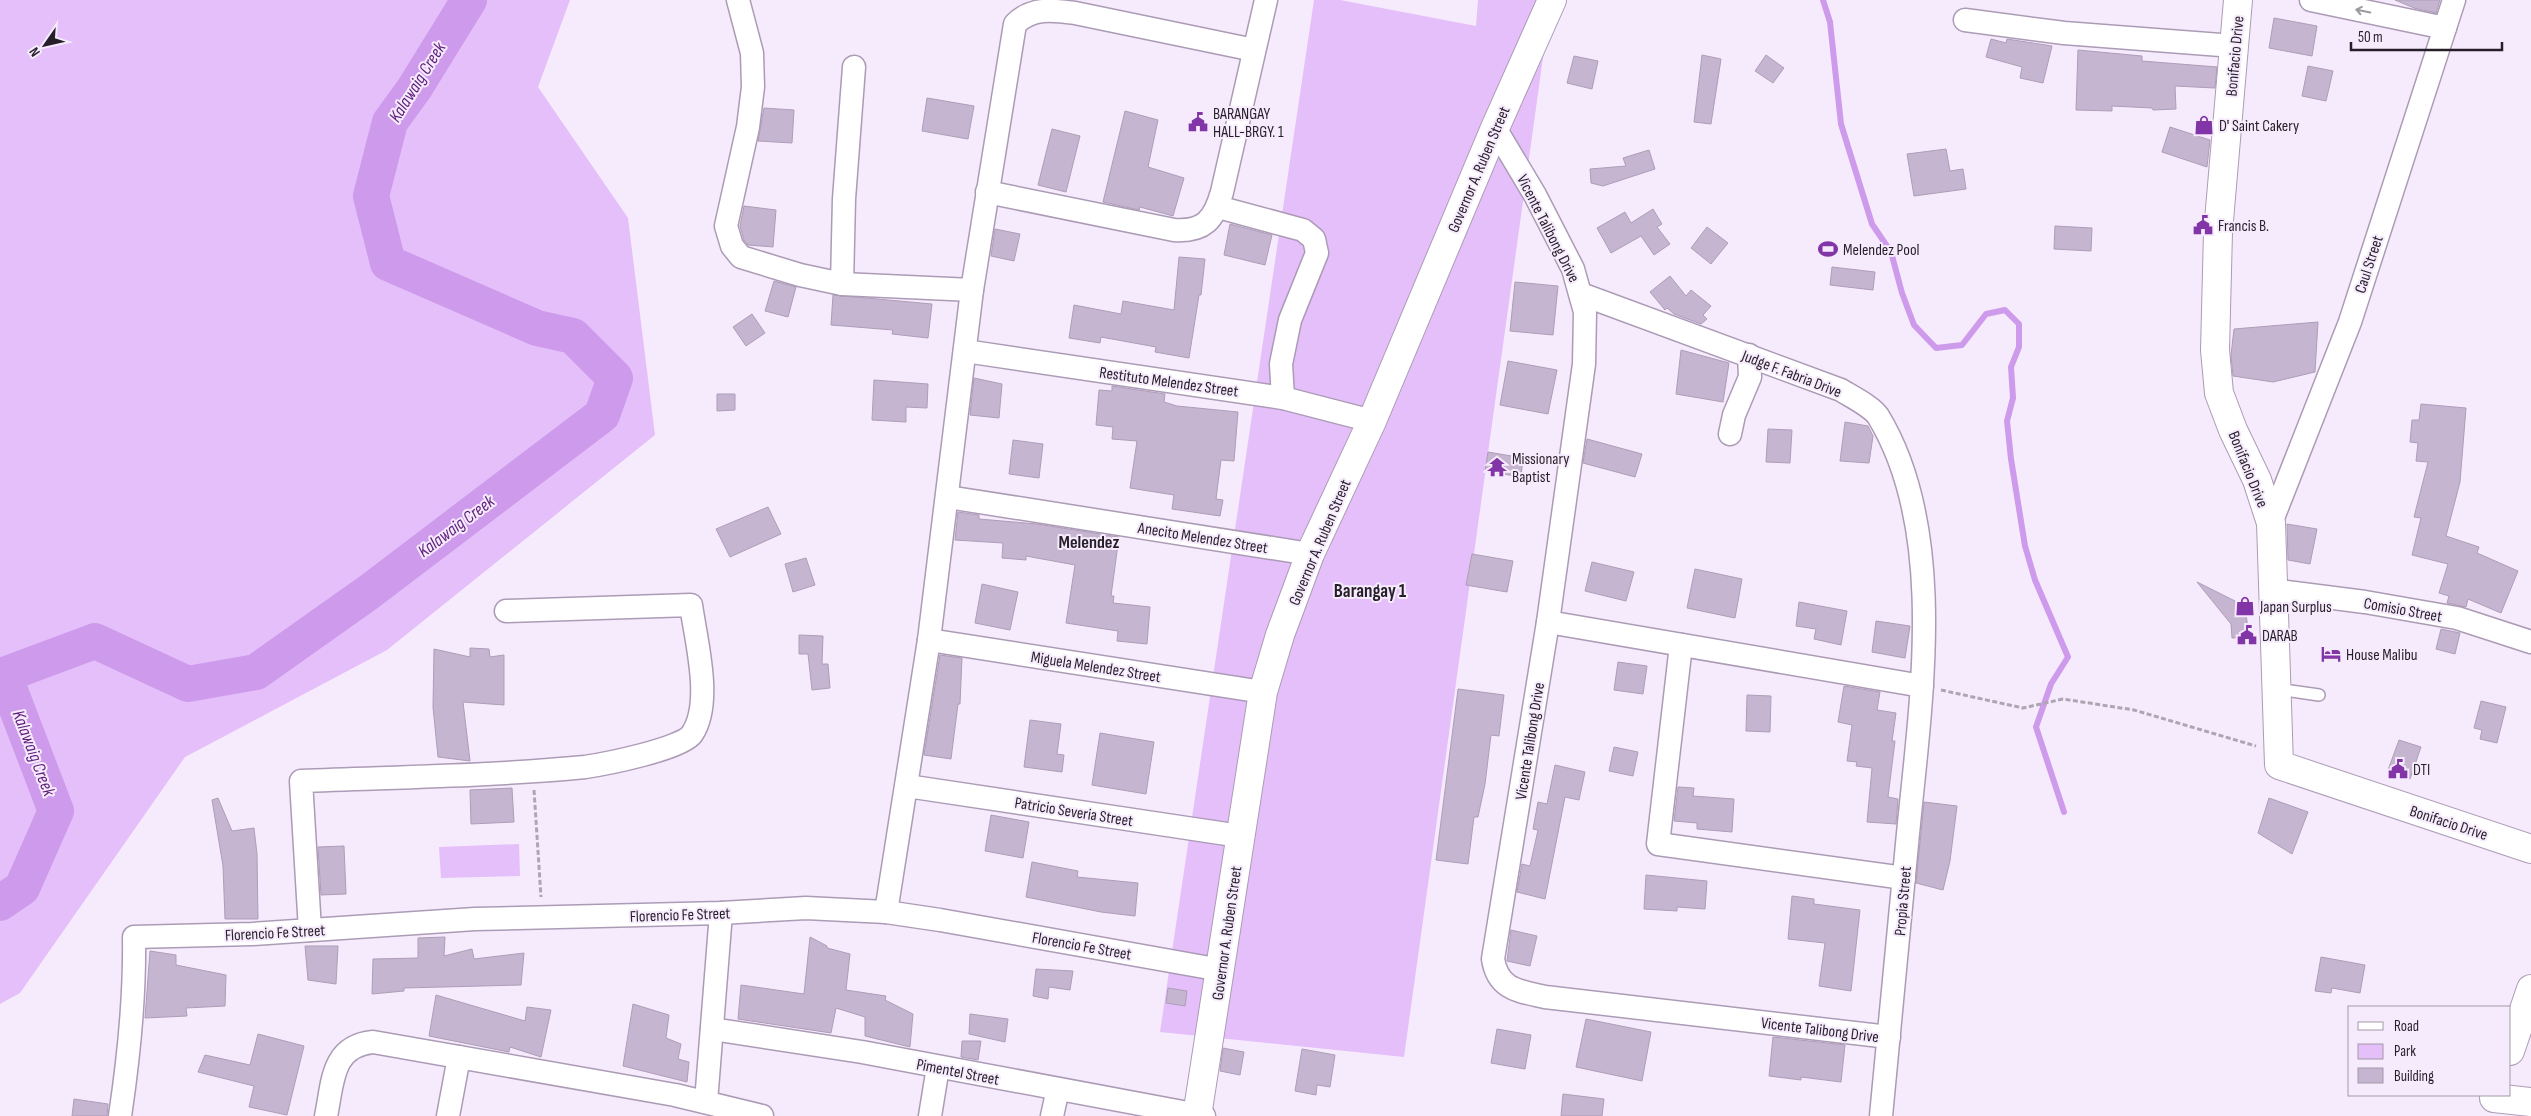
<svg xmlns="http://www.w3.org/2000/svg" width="2531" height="1116" viewBox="0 0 2531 1116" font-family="'Sofia Sans Condensed',sans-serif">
<rect width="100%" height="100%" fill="#f6ebfc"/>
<g fill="#e5bffa">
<polygon points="0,0 570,0 538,87 628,218 655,435 387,650 185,757 20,993 0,1004"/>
<polygon points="1314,0 1340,0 1476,26 1478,0 1551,0 1404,1057 1160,1032"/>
<polygon points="519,844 520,876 441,878 439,847"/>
</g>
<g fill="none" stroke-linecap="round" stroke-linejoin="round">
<polyline stroke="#ce9aeb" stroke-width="6" points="1823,0 1830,22 1841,124 1872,224 1891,252 1902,293 1914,325 1936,348 1962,345 1986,314 2005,310 2019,324 2019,347 2011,367 2013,398 2007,421 2011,459 2025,546 2035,580 2068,657 2051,684 2036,727 2064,812"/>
<polyline stroke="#ce9aeb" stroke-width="36" points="0,903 22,888 56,811 4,675 95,641 188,684 256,672 369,592 602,415 615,378 573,336 537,328 388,263 371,196 390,122 414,89 469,0"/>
</g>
<g fill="#c6b5d0" stroke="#ae9db8">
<polygon points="2395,0 2440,0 2436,13 2414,8"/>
<polygon points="2274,18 2317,26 2312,56 2269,48"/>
<polygon points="1991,39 2006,43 2007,39 2052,46 2043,83 2020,78 2022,67 1986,57"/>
<polygon points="2078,50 2142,56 2142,61 2217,67 2215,88 2175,86 2176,109 2153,110 2152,108 2112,106 2112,111 2076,110"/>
<polygon points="1702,55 1721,59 1711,124 1694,122"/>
<polygon points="1766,55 1784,68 1773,83 1755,71"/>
<polygon points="1574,56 1598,61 1592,89 1567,83"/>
<polygon points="2308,66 2333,71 2326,101 2302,96"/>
<polygon points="927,98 974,106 968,139 922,131"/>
<polygon points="764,108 794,110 792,143 758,141"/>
<polygon points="1125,111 1158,120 1148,167 1184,178 1173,216 1140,207 1139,210 1103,202"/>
<polygon points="2170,127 2210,140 2207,167 2162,152"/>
<polygon points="1052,129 1080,136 1066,192 1038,185"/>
<polygon points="1946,149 1950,171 1963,169 1966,189 1914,196 1907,154"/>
<polygon points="1649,150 1655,169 1603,186 1591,183 1590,169 1626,166 1623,158"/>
<polygon points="744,206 776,210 773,247 748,245 744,240 740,226"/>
<polygon points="1653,209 1662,224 1657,227 1670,244 1654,255 1641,236 1611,253 1597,228 1625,212 1631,223"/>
<polygon points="1230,224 1272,235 1265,265 1224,255"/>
<polygon points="2055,226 2092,228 2091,251 2054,249"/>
<polygon points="1707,227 1728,243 1711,264 1691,248"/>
<polygon points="995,229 1020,234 1014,261 991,256"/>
<polygon points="1179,257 1205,259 1201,295 1199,295 1189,358 1155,352 1156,347 1101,337 1100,343 1069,338 1074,305 1121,314 1123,301 1174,310"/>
<polygon points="1832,267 1875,272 1873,290 1830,285"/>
<polygon points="1670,276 1686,296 1691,290 1711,306 1703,315 1707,319 1701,324 1674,314 1667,308 1665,310 1650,292"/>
<polygon points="774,281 796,287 788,317 765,311"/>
<polygon points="1515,282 1558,286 1553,335 1510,331"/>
<polygon points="833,295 932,304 928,338 892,334 893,330 831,325"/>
<polygon points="752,314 765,333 746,346 733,327"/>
<polygon points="2318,322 2315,372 2273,382 2233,376 2231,355 2234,329"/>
<polygon points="1681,350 1729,363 1723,402 1676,394"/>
<polygon points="1508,361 1557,370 1548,414 1500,405"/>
<polygon points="974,378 1002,384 999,418 970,415"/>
<polygon points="874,380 928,384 927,408 906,407 906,422 872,420"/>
<polygon points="1112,386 1165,394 1164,402 1177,406 1238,412 1234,461 1221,460 1216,499 1223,500 1220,516 1172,509 1174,495 1130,488 1137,441 1112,439 1113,427 1096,425 1099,390 1112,391"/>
<polygon points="717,394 735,394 735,410 717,411"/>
<polygon points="2421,404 2466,408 2460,482 2446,536 2479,547 2477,553 2518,571 2501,613 2468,599 2466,607 2447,603 2449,596 2439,593 2448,564 2412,555 2421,518 2414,517 2428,462 2416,461 2418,443 2410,442 2412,420 2419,420"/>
<polygon points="1845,422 1868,426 1873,436 1869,463 1840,461"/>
<polygon points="1768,429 1792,430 1790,463 1766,462"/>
<polygon points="1587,439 1642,454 1635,477 1583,463"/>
<polygon points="1013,440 1043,444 1039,478 1009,474"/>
<polygon points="1488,452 1523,458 1521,477 1485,471"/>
<polygon points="768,507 781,534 730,557 716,529"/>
<polygon points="958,512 979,515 979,519 1037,524 1119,537 1111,596 1114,596 1113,603 1150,607 1147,644 1117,641 1118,631 1066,623 1075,565 1026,556 1026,560 1002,558 1003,543 955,540"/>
<polygon points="2287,524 2317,529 2310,564 2288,560"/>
<polygon points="1472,554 1513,561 1507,592 1466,585"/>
<polygon points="806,558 815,585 793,592 785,564"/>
<polygon points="1592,562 1634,572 1626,601 1585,591"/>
<polygon points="1695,569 1742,579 1735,618 1687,608"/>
<polygon points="2197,582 2245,606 2249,637 2232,638 2231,624"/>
<polygon points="982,584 1018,592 1010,630 975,623"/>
<polygon points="1799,602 1847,611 1841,645 1814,639 1816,629 1796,626"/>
<polygon points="1876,621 1910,626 1905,658 1872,652"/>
<polygon points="2441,629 2460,633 2455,654 2436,649"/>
<polygon points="799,635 823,636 822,664 828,664 830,688 812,690 808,654 799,654"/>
<polygon points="470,648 489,649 490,657 504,655 504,705 463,702 470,761 438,757 433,707 434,649 470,657"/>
<polygon points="940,655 962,658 960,704 958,704 951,759 924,755"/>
<polygon points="1618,662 1647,666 1643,694 1614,690"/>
<polygon points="1844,686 1880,692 1877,710 1896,713 1892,741 1895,741 1888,797 1898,799 1896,824 1867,822 1872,768 1856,766 1857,762 1847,761 1852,725 1838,722"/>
<polygon points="1458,689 1504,695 1499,736 1491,735 1485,784 1478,817 1474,817 1468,864 1436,860"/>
<polygon points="1747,695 1771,696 1770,732 1746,731"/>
<polygon points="2481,701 2506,707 2497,743 2480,739 2482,730 2474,728"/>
<polygon points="1030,720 1061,724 1057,754 1064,755 1062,772 1024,767"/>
<polygon points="1100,733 1154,742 1146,794 1092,785"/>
<polygon points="2399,740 2421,747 2410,779 2388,770"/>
<polygon points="1614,747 1638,752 1633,776 1609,771"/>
<polygon points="1555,765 1585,772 1579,800 1565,797 1545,899 1517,892 1522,864 1530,866 1538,830 1533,829 1538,802 1547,804"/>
<polygon points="1678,787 1694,788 1693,796 1734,799 1732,832 1697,829 1697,823 1674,821"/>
<polygon points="512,788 514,822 471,824 470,790"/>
<polygon points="218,798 232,831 254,828 257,854 258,919 225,919 223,866 212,800"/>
<polygon points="2269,798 2308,812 2292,854 2258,833"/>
<polygon points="1924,802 1957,806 1950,861 1943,890 1916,883"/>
<polygon points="991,815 1029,822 1023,858 985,851"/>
<polygon points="344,846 346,894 321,895 318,847"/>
<polygon points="1032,862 1078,871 1077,877 1138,883 1135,916 1101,912 1026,897"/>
<polygon points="1646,875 1707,881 1705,909 1677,907 1677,911 1644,909"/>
<polygon points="1792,896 1814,899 1814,904 1860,910 1851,991 1819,986 1825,943 1788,939"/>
<polygon points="1511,930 1537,936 1530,966 1507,961"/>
<polygon points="445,937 444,956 472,949 474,959 524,953 521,985 404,988 404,991 372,994 373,959 418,958 418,938"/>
<polygon points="810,937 827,946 827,948 850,954 846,990 886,996 885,1000 913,1014 910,1047 865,1036 865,1017 836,1008 831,1033 738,1019 741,985 804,994"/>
<polygon points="305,946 338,946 336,984 308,980"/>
<polygon points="150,951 176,955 176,965 226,975 225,1006 186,1008 187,1016 145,1018"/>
<polygon points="2321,957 2365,965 2360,993 2332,988 2331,993 2315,991"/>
<polygon points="1036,969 1073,971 1070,990 1049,987 1048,999 1033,996"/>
<polygon points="1168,988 1187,991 1185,1006 1166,1003"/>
<polygon points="436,995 525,1021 527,1007 551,1010 541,1057 510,1047 509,1052 429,1036"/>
<polygon points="633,1004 669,1015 666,1038 681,1044 678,1059 689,1062 687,1082 623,1066"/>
<polygon points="970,1014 1008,1019 1005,1042 969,1034"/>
<polygon points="1586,1019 1651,1032 1642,1081 1576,1067"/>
<polygon points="1497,1029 1531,1035 1525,1069 1491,1063"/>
<polygon points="258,1034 304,1046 287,1115 249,1107 254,1086 198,1072 205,1055 250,1065"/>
<polygon points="1773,1037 1845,1045 1841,1082 1801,1077 1801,1080 1769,1076"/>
<polygon points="962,1041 981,1041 978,1060 961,1057"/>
<polygon points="1223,1048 1244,1052 1240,1075 1220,1071"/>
<polygon points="1302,1049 1335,1055 1330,1087 1317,1085 1316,1095 1295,1091"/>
<polygon points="1563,1094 1604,1099 1602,1116 1561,1116"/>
<polygon points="74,1099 108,1104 107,1116 72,1116"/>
</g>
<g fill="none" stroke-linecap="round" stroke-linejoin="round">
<defs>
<polyline id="lane" points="2277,689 2319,695"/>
<g id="street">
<polyline points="738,0 752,53 753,87 748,127 726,226 732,246 741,257 800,275 842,284 972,290"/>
<polyline points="2311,0 2445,28"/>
<polyline points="1965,20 2064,33 2234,46"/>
<path d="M1495 128 1535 195 1573 269 1585 312 1584 364 1548 622 1493 959C1498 990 1519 991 1545 997L1889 1037"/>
<path d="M987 192 1174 230C1204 232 1214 220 1222 192L1266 0"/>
<polyline points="1218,207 1303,230 1314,239 1317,253 1290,320 1281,364 1283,398"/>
<polyline points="842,284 844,199 854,67"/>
<path d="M1581 294 1841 390C1852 397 1871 406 1878 416 1950 534 1919 713 1907 844 1898 935 1890 1025 1881 1116"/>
<polyline points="965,351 1283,398 1372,421"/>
<polyline points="1730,434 1734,415 1750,377 1749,355"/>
<polyline points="948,497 1310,554"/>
<polyline points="2271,523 2350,322 2454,0"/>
<polyline points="2272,590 2365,602 2457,618 2531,642"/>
<polyline points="1548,622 1922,686"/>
<polyline points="929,640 1263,692"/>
<polyline points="1681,645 1658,844 1904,878"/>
<polyline points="907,786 1240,836"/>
<path d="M886 912 929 640 972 290 1015 24C1032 7 1053 10 1075 13L1254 50"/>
<path d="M310 930 301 781C395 777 491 776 585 767 605 764 682 749 692 734 713 703 696 641 691 605L506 611"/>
<polyline points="712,1029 862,1052 1204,1116"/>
<polyline points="706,1102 721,913"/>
<path d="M120 1116C129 1056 135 997 134 937L252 934 475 919 721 913 806 908 886 912 940 920 1221 970"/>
<path d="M326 1116C333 1083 331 1046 373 1042L675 1095 762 1116"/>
<polyline points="448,1116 459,1057"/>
<polyline points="930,1116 938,1067"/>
<polyline points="1052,1116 1058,1089"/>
</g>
<g id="secondary">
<polyline points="2238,0 2218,232 2215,350 2219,393 2233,430 2257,480 2271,523 2279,765 2531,849"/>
<polyline points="2510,1051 2531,989"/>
<polyline points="2494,1098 2531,1102"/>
<polyline points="1197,1116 1263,692 1280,635 1310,554 1372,421 1495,128 1552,0"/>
</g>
</defs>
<use href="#lane" stroke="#ac9bb6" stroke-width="14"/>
<use href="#street" stroke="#ac9bb6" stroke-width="25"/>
<use href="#secondary" stroke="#ac9bb6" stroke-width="30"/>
<g stroke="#aea5b3" stroke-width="3" stroke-dasharray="5 2.5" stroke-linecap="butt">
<polyline points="1941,690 2023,708 2063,699 2134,710 2256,746"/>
<polyline points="534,790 541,897"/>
</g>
<use href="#lane" stroke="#fff" stroke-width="11"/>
<use href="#street" stroke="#fff" stroke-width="22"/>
<use href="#secondary" stroke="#fff" stroke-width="28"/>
</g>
<defs><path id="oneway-shaft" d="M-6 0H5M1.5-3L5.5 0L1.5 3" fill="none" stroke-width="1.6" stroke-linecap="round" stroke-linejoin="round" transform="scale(1.25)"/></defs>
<use stroke="#9d9a9f" href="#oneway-shaft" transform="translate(2363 11) rotate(-168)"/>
<defs>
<symbol id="civic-bare" viewBox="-9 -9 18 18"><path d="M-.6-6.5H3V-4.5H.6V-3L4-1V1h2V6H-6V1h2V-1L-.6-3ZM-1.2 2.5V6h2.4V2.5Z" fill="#8235a6" stroke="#f6ebfc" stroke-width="2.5" paint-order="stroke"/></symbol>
<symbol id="shop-bare" viewBox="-9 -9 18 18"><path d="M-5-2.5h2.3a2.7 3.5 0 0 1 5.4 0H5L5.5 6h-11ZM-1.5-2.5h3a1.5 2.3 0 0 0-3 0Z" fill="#8235a6" stroke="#f6ebfc" stroke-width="2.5" paint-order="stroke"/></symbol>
<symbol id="stadium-bare" viewBox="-9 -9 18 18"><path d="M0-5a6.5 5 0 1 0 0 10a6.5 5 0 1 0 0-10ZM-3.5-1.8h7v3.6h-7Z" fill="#8235a6" stroke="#f6ebfc" stroke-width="2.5" paint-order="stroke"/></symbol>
<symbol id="temple-bare" viewBox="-9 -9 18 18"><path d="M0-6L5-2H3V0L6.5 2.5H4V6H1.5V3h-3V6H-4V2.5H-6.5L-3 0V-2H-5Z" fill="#8235a6" stroke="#f6ebfc" stroke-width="2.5" paint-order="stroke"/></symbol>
<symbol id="hotel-bare" viewBox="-9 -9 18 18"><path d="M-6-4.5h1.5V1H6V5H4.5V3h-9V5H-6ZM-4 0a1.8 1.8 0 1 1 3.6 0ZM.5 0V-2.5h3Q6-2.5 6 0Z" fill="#8235a6" stroke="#f6ebfc" stroke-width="2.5" paint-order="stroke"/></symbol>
</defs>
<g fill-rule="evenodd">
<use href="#civic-bare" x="1184" y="108" width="28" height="28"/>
<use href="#shop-bare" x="2190" y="111" width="28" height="28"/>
<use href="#civic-bare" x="2189" y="211" width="28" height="28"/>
<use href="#stadium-bare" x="1814" y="235" width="28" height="28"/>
<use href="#temple-bare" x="1483" y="453" width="28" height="28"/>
<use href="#shop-bare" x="2231" y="592" width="28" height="28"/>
<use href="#civic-bare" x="2233" y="621" width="28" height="28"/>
<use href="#hotel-bare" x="2317" y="640" width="28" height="28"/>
<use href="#civic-bare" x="2384" y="755" width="28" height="28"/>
</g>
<g text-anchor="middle" stroke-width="4" stroke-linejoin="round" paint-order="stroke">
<g font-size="16" fill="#261f29" stroke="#f6ebfc">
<text transform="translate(2234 56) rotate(-85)" y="6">Bonifacio Drive</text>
<text transform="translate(1478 169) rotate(-67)" y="6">Governor A. Ruben Street</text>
<text transform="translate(1549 228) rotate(63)" y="6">Vicente Talibong Drive</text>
<text transform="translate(2368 264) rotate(-72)" y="6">Caul Street</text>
<text transform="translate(1792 373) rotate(21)" y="6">Judge F. Fabria Drive</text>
<text transform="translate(1169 381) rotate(8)" y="6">Restituto Melendez Street</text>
<text transform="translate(2249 469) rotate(68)" y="6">Bonifacio Drive</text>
<text transform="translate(1203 537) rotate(9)" y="6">Anecito Melendez Street</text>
<text transform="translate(1319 542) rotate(-67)" y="6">Governor A. Ruben Street</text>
<text transform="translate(2403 609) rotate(10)" y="6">Comisio Street</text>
<text transform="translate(1096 666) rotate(9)" y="6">Miguela Melendez Street</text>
<text transform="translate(1529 741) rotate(-81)" y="6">Vicente Talibong Drive</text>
<text transform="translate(1074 811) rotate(9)" y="6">Patricio Severia Street</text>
<text transform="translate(2449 822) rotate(18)" y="6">Bonifacio Drive</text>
<text transform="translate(1902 901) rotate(-85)" y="6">Propia Street</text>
<text transform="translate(680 914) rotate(-2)" y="6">Florencio Fe Street</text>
<text transform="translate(275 932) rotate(-3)" y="6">Florencio Fe Street</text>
<text transform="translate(1226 933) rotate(-82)" y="6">Governor A. Ruben Street</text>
<text transform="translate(1082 945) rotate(10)" y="6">Florencio Fe Street</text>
<text transform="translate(1820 1029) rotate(7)" y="6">Vicente Talibong Drive</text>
<text transform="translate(958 1071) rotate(11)" y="6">Pimentel Street</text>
</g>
<g font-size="16" fill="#261f29" stroke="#f6ebfc" text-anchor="start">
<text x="1213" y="119">BARANGAY<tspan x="1213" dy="18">HALL-BRGY. 1</tspan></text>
<text x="2219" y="131">D' Saint Cakery</text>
<text x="2218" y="231">Francis B.</text>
<text x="1843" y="255">Melendez Pool</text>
<text x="1512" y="464">Missionary<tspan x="1512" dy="18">Baptist</tspan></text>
<text x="2260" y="612">Japan Surplus</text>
<text x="2262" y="641">DARAB</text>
<text x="2346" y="660">House Malibu</text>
<text x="2413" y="775">DTI</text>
</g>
<g font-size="18" font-style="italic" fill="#5e1e7c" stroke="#f6ebfc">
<text transform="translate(417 82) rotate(-58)" y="6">Kalawaig Creek</text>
<text transform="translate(456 526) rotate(-37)" y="6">Kalawaig Creek</text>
<text transform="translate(34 753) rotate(69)" y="6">Kalawaig Creek</text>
</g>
<g font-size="18" font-weight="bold" fill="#261f29" stroke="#f6ebfc">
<text x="1089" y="548">Melendez</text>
</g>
<g font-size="19" font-weight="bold" fill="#261f29" stroke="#f6ebfc">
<text x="1370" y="597">Barangay 1</text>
</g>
</g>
<rect x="2348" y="1006" width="162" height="90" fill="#f6ebfc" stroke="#a399a8"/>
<rect x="2358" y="1022" width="25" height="8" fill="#ffffff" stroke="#a399a8"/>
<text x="2394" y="1031" font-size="15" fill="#261f29">Road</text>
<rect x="2358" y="1044" width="25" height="15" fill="#e5bffa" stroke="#a399a8"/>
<text x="2394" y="1056" font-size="15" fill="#261f29">Park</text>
<rect x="2358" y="1068" width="25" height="15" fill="#c6b5d0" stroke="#a399a8"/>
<text x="2394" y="1081" font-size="15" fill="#261f29">Building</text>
<g transform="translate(45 45) rotate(236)" stroke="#f6ebfc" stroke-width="4" paint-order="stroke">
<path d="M0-4L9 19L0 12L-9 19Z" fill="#261f29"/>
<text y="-8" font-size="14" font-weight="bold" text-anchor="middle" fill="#261f29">N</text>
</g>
<path d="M2351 42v8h151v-8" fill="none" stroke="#261f29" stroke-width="2.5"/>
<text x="2358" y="42" font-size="15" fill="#261f29" stroke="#f6ebfc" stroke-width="4" paint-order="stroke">50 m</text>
</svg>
